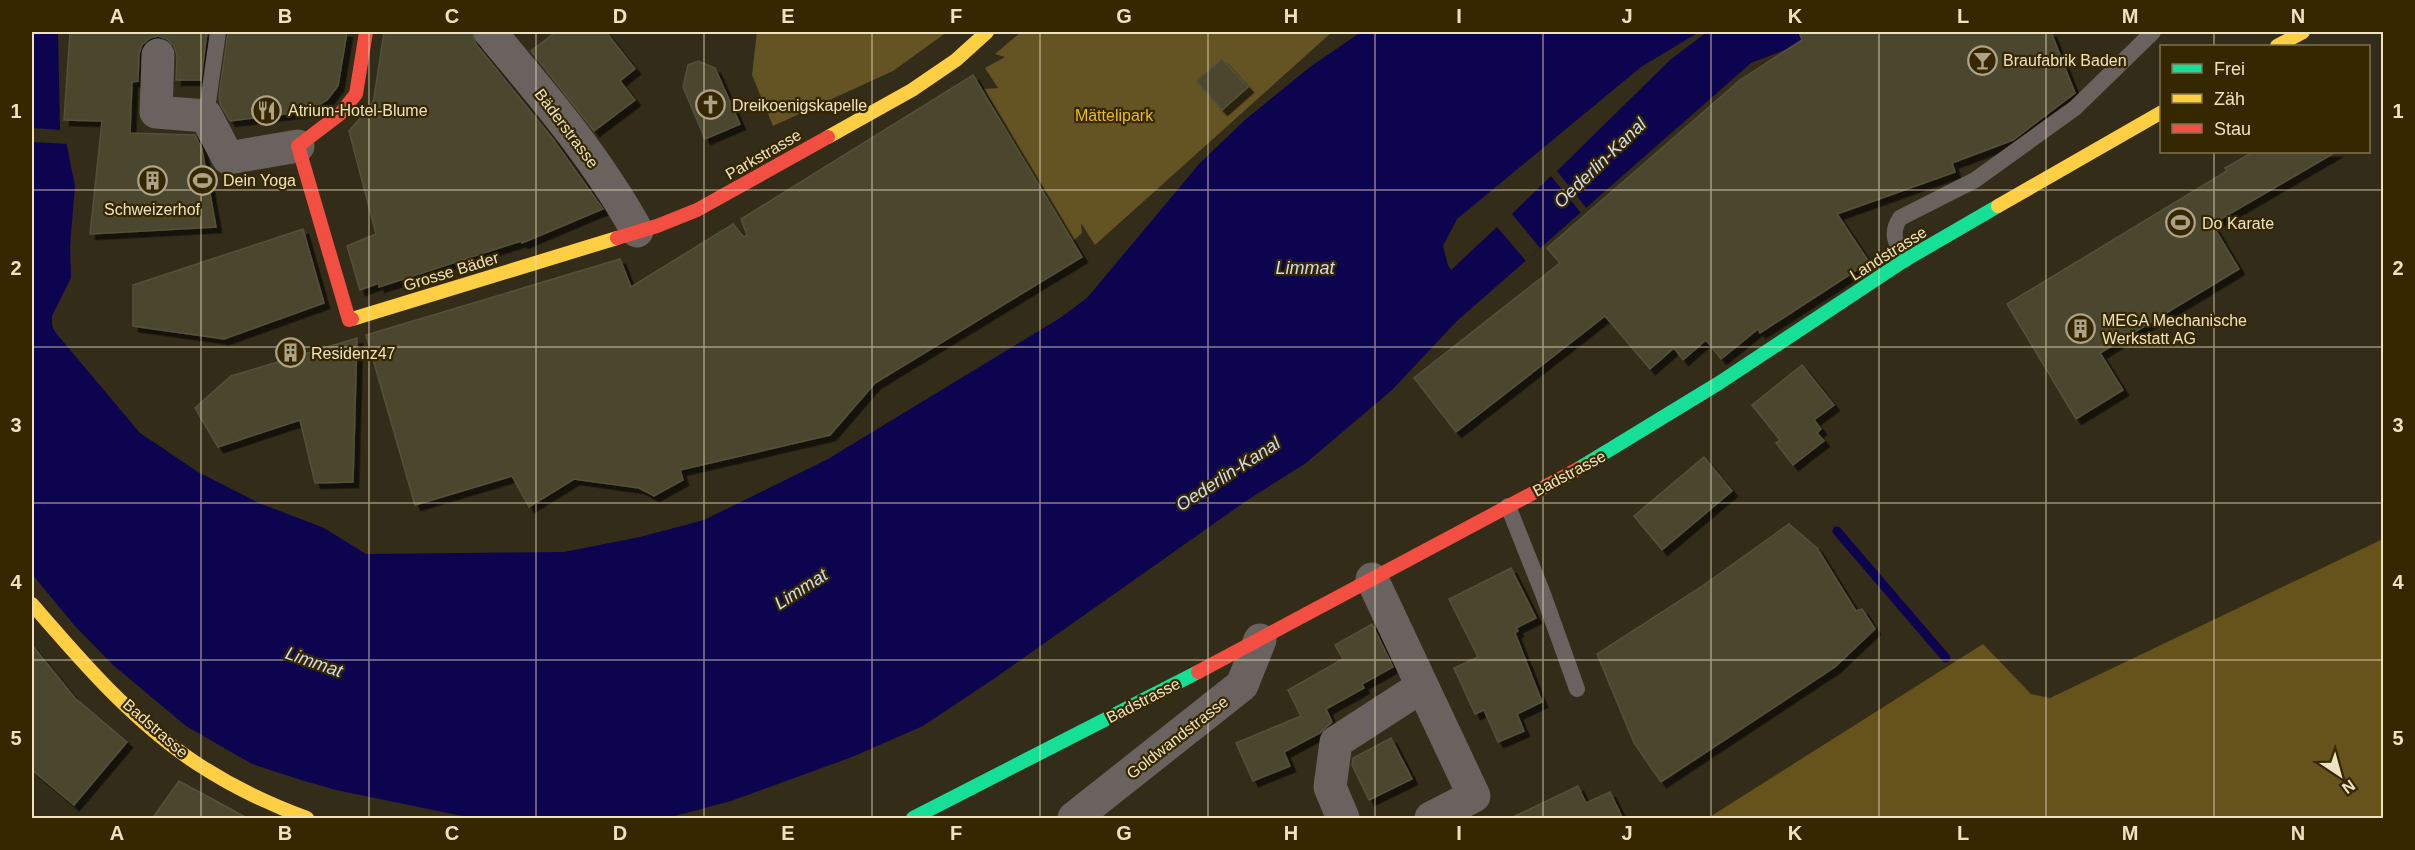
<svg xmlns="http://www.w3.org/2000/svg" width="2415" height="850" viewBox="0 0 2415 850" font-family="Arial,sans-serif">
<defs>
<filter id="shadow"><feDropShadow dx="5.5" dy="5.5" stdDeviation="0" flood-color="#0009"/></filter>
</defs>
<rect width="100%" height="100%" fill="#332c18"/>
<g fill="#645323">
<polygon points="757,32 947,32 893,71 773,126 752,75"/>
<polygon points="1021,32 1332,32 1095,245 1081,223 1082,233 1071,243 984,89 998,88 985,68 1005,57 995,54"/>
</g>
<polygon fill="#65531b" points="2383,539 2383,818 1708,818 1983,644 2031,694 2050,698"/>
<polygon fill="#0d044f" points="32,32 58,32 60,129 67,146 75,186 70,246 71,278 52,316 52,325 55,332 140,433 198,472 259,503 324,528 366,554 564,552 640,537 704,520 828,459 1060,318 1087,298 1200,163 1246,119 1310,67 1361,32 1831,32 1751,63 1457,321 1392,390 1306,463 1246,501 995,678 923,726 852,757 731,801 667,818 472,818 336,790 301,780 252,764 186,726 113,665 74,625 32,574"/>
<g fill="#332c18">
<polygon points="1699,32 1707,32 1670,60 1557,171 1587,209 1581,213 1551,176 1512,214 1540,248 1526,261 1497,227 1451,270 1448,265 1443,246 1457,219 1641,67"/>
<polygon points="32,128 63,130 69,144 32,142"/>
</g>
<g fill="none" stroke-linecap="round" stroke-linejoin="round">
<polyline stroke="#0d044f" stroke-width="9" points="1837,531 1946,658"/>
</g>
<g fill="#4b472e" stroke="#53513a" stroke-width="1.5" filter="url(#shadow)">
<polygon points="70,32 207,32 201,80 176,80 177,55 174,46 167,39 158,36 150,38 142,45 139,54 138,81 132,82 130,133 195,135 202,149 216,227 90,234 102,121 64,120"/>
<polygon points="228,32 347,32 338,86 327,100 309,111 230,121 220,104 219,96"/>
<polygon points="384,32 472,32 476,44 553,139 603,209 522,243 521,241 379,287 379,283 360,290 347,246 376,234 349,131 371,106 374,98"/>
<polygon points="556,32 606,32 635,69 620,81 635,100 594,131 531,51"/>
<polygon points="1799,32 2051,32 2075,93 2013,140 1952,163 1955,172 1837,214 1869,262 1760,333 1758,329 1721,359 1706,340 1683,360 1674,348 1650,369 1605,316 1456,432 1414,378 1560,263 1547,248 1740,80 1802,40"/>
<polygon points="1222,59 1248,87 1222,110 1196,81"/>
<polygon points="698,61 715,68 740,124 705,139 683,87 688,65"/>
<polygon points="973,75 1082,257 875,383 830,435 680,470 683,480 654,496 639,488 574,479 529,507 512,476 415,505 366,335 620,259 631,287 733,224 744,237 747,235 741,219"/>
<polygon points="2253,152 2336,152 2212,224 2239,269 2100,353 2123,390 2076,419 2007,304 2227,171 2225,168"/>
<polygon points="303,229 324,303 224,339 133,326 133,285"/>
<polygon points="357,338 353,482 315,483 300,420 218,447 195,408 231,376"/>
<polygon points="1802,365 1834,405 1814,420 1821,429 1817,433 1824,441 1793,465 1776,443 1780,440 1752,405"/>
<polygon points="1704,457 1732,491 1662,550 1634,516"/>
<polygon points="1789,524 1817,548 1856,611 1862,609 1875,629 1835,667 1661,782 1634,743 1597,654 1701,587"/>
<polygon points="1511,568 1536,618 1516,628 1518,631 1515,633 1542,702 1517,714 1524,731 1498,742 1484,710 1475,714 1454,668 1478,657 1449,599"/>
<polygon points="1372,624 1393,667 1362,684 1364,688 1326,709 1332,722 1320,733 1284,752 1290,766 1253,781 1236,743 1301,716 1288,690 1343,659 1335,645"/>
<polygon points="32,645 75,698 127,742 74,805 32,770"/>
<polygon points="1391,738 1412,779 1369,800 1352,765 1353,758"/>
<polygon points="179,781 249,819 152,819"/>
<polygon points="1578,786 1586,803 1610,792 1623,819 1509,819"/>
</g>
<g fill="none" stroke-linecap="round" stroke-linejoin="round">
<g stroke="#6a625f" stroke-width="16">
<polyline points="206,116 218,32"/>
<path d="M1905 260C1897 244 1889 235 1900 218L1975 180 2075 108 2153 32"/>
<polyline points="1508,506 1543,594 1577,689"/>
</g>
<g stroke="#6a625f" stroke-width="33">
<path d="M490 32C543 95 597 158 637 231"/>
<polyline points="158,55 156,112 206,116 228,158 298,146"/>
<polyline points="1372,579 1474,796 1431,818"/>
<polyline points="1074,818 1242,685 1260,640"/>
<polyline points="1343,818 1330,787 1336,742 1421,687"/>
</g>
<g stroke="#16e098" stroke-width="14">
<polyline points="1578,469 1719,383 1905,260 1998,206"/>
<polyline points="913,818 1198,672"/>
</g>
<g stroke="#ffcf43" stroke-width="14">
<polyline points="2277,46 2303,32"/>
<polyline points="828,137 912,90 956,60 987,32"/>
<polyline points="1998,206 2162,112"/>
<polyline points="352,319 617,238"/>
<path d="M32 604C81 661 133 721 196 763 231 786 268 804 307 818"/>
</g>
<g stroke="#f24e42" stroke-width="14">
<polyline points="617,238 657,226 697,210 828,137"/>
<polyline points="352,319 349,320 298,146 340,114 356,94 366,32"/>
<polyline points="1198,672 1578,469"/>
</g>
</g>
<path fill="none" stroke="#efe2c0" stroke-width="1.5" stroke-opacity="0.55" d="M201 32V818M369 32V818M536 32V818M704 32V818M872 32V818M1040 32V818M1208 32V818M1375 32V818M1543 32V818M1711 32V818M1879 32V818M2046 32V818M2214 32V46M2214 152V818M32 190H2384M32 347H2384M32 503H2384M32 660H2384"/>
<defs>
<symbol id="bar-ring" viewBox="-11 -11 22 22"><circle r="9.5" fill="#352801" stroke="#ada285" stroke-width="1.5"/><path d="M-6-5H6L.8 .8V4.5H3.5V6h-7V4.5H-.8V.8Z" fill="#ada285"/></symbol>
<symbol id="church-ring" viewBox="-11 -11 22 22"><circle r="9.5" fill="#352801" stroke="#ada285" stroke-width="1.5"/><path d="M-1.2-6h2.4v3.5h3.3v2.4h-3.3V6h-2.4V-.1h-3.3v-2.4h3.3Z" fill="#ada285"/></symbol>
<symbol id="restaurant-ring" viewBox="-11 -11 22 22"><circle r="9.5" fill="#352801" stroke="#ada285" stroke-width="1.5"/><path d="M-5-6h1v4h1v-4h1v4h1v-4h1v5L-1.5 .5V6h-2V.5L-5-1ZM5-6V6H3V1.5H1.5Q1.5-4 5-6Z" fill="#ada285"/></symbol>
<symbol id="stadium-ring" viewBox="-11 -11 22 22"><circle r="9.5" fill="#352801" stroke="#ada285" stroke-width="1.5"/><path d="M0-5a6.5 5 0 1 0 0 10a6.5 5 0 1 0 0-10ZM-3.5-1.8h7v3.6h-7Z" fill="#ada285"/></symbol>
<symbol id="building-ring" viewBox="-11 -11 22 22"><circle r="9.5" fill="#352801" stroke="#ada285" stroke-width="1.5"/><path d="M-4-6H4V6H1V3H-1V6H-4ZM-2.5-4.3h1.7v1.8h-1.7ZM.8-4.3h1.7v1.8H.8ZM-2.5-1h1.7V.8h-1.7ZM.8-1h1.7V.8H.8Z" fill="#ada285"/></symbol>
</defs>
<g fill-rule="evenodd">
<use href="#bar-ring" x="1966" y="44" width="33" height="33"/>
<use href="#church-ring" x="694" y="88" width="33" height="33"/>
<use href="#restaurant-ring" x="250" y="94" width="33" height="33"/>
<use href="#stadium-ring" x="186" y="164" width="33" height="33"/>
<use href="#building-ring" x="136" y="164" width="33" height="33"/>
<use href="#stadium-ring" x="2164" y="206" width="33" height="33"/>
<use href="#building-ring" x="2064" y="312" width="33" height="33"/>
<use href="#building-ring" x="274" y="336" width="33" height="33"/>
</g>
<g text-anchor="middle" stroke-width="4.5" stroke-linejoin="round" paint-order="stroke">
<g font-size="16" fill="#efe2c0" stroke="#352801" text-anchor="start">
<text x="2003" y="66">Braufabrik Baden</text>
<text x="732" y="111">Dreikoenigskapelle</text>
<text x="288" y="116">Atrium-Hotel-Blume</text>
<text x="223" y="186">Dein Yoga</text>
<text x="152" y="215" text-anchor="middle">Schweizerhof</text>
<text x="2202" y="229">Do Karate</text>
<text x="2102" y="326">MEGA Mechanische<tspan x="2102" dy="18">Werkstatt AG</tspan></text>
<text x="311" y="359">Residenz47</text>
</g>
<g font-size="16" fill="#eebe0b" stroke="#352801">
<text x="1114" y="121">Mättelipark</text>
</g>
<g font-size="16" fill="#efe2c0" stroke="#352801">
<text transform="translate(567 128) rotate(53)" y="6">Bäderstrasse</text>
<text transform="translate(763 154) rotate(-30)" y="6">Parkstrasse</text>
<text transform="translate(1888 253) rotate(-32)" y="6">Landstrasse</text>
<text transform="translate(451 271) rotate(-17)" y="6">Grosse Bäder</text>
<text transform="translate(1569 473) rotate(-28)" y="6">Badstrasse</text>
<text transform="translate(1143 700) rotate(-27)" y="6">Badstrasse</text>
<text transform="translate(156 728) rotate(41)" y="6">Badstrasse</text>
<text transform="translate(1177 737) rotate(-38)" y="6">Goldwandstrasse</text>
</g>
<g font-size="18" font-style="italic" fill="#d1daf1" stroke="#352801">
<text transform="translate(1600 163) rotate(-44)" y="6">Oederlin-Kanal</text>
<text x="1305" y="274">Limmat</text>
<text transform="translate(1228 474) rotate(-33)" y="6">Oederlin-Kanal</text>
<text transform="translate(801 589) rotate(-33)" y="6">Limmat</text>
<text transform="translate(314 662) rotate(19)" y="6">Limmat</text>
</g>
</g>
<rect width="2415" height="850" fill="none" stroke="#352801" stroke-width="66"/>
<rect x="2160" y="45" width="210" height="108" fill="#352801" stroke="#7f724d" stroke-width="1.5"/>
<rect x="2172" y="64" width="30" height="9" fill="#16e098" stroke="#7f724d" stroke-width="1.5"/>
<text x="2214" y="75" font-size="18" fill="#efe2c0">Frei</text>
<rect x="2172" y="94" width="30" height="9" fill="#ffcf43" stroke="#7f724d" stroke-width="1.5"/>
<text x="2214" y="105" font-size="18" fill="#efe2c0">Zäh</text>
<rect x="2172" y="124" width="30" height="9" fill="#f24e42" stroke="#7f724d" stroke-width="1.5"/>
<text x="2214" y="135" font-size="18" fill="#efe2c0">Stau</text>
<g transform="translate(2340 775) rotate(144)" stroke="#352801" stroke-width="4.5" paint-order="stroke">
<path d="M0-4.5L10 22L0 15L-10 22Z" fill="#efe2c0"/>
<text y="-9" font-size="16" font-weight="bold" text-anchor="middle" fill="#efe2c0">N</text>
</g>
<rect x="33" y="33" width="2349" height="784" fill="none" stroke="#efe2c0" stroke-width="2"/>
<g font-size="20" text-anchor="middle" font-weight="bold" fill="#efe2c0">
<text x="117" y="23">A</text>
<text x="285" y="23">B</text>
<text x="452" y="23">C</text>
<text x="620" y="23">D</text>
<text x="788" y="23">E</text>
<text x="956" y="23">F</text>
<text x="1124" y="23">G</text>
<text x="1291" y="23">H</text>
<text x="1459" y="23">I</text>
<text x="1627" y="23">J</text>
<text x="1795" y="23">K</text>
<text x="1963" y="23">L</text>
<text x="2130" y="23">M</text>
<text x="2298" y="23">N</text>
<text x="16" y="118">1</text>
<text x="2398" y="118">1</text>
<text x="16" y="275">2</text>
<text x="2398" y="275">2</text>
<text x="16" y="432">3</text>
<text x="2398" y="432">3</text>
<text x="16" y="589">4</text>
<text x="2398" y="589">4</text>
<text x="16" y="745">5</text>
<text x="2398" y="745">5</text>
<text x="117" y="840">A</text>
<text x="285" y="840">B</text>
<text x="452" y="840">C</text>
<text x="620" y="840">D</text>
<text x="788" y="840">E</text>
<text x="956" y="840">F</text>
<text x="1124" y="840">G</text>
<text x="1291" y="840">H</text>
<text x="1459" y="840">I</text>
<text x="1627" y="840">J</text>
<text x="1795" y="840">K</text>
<text x="1963" y="840">L</text>
<text x="2130" y="840">M</text>
<text x="2298" y="840">N</text>
</g>
</svg>
